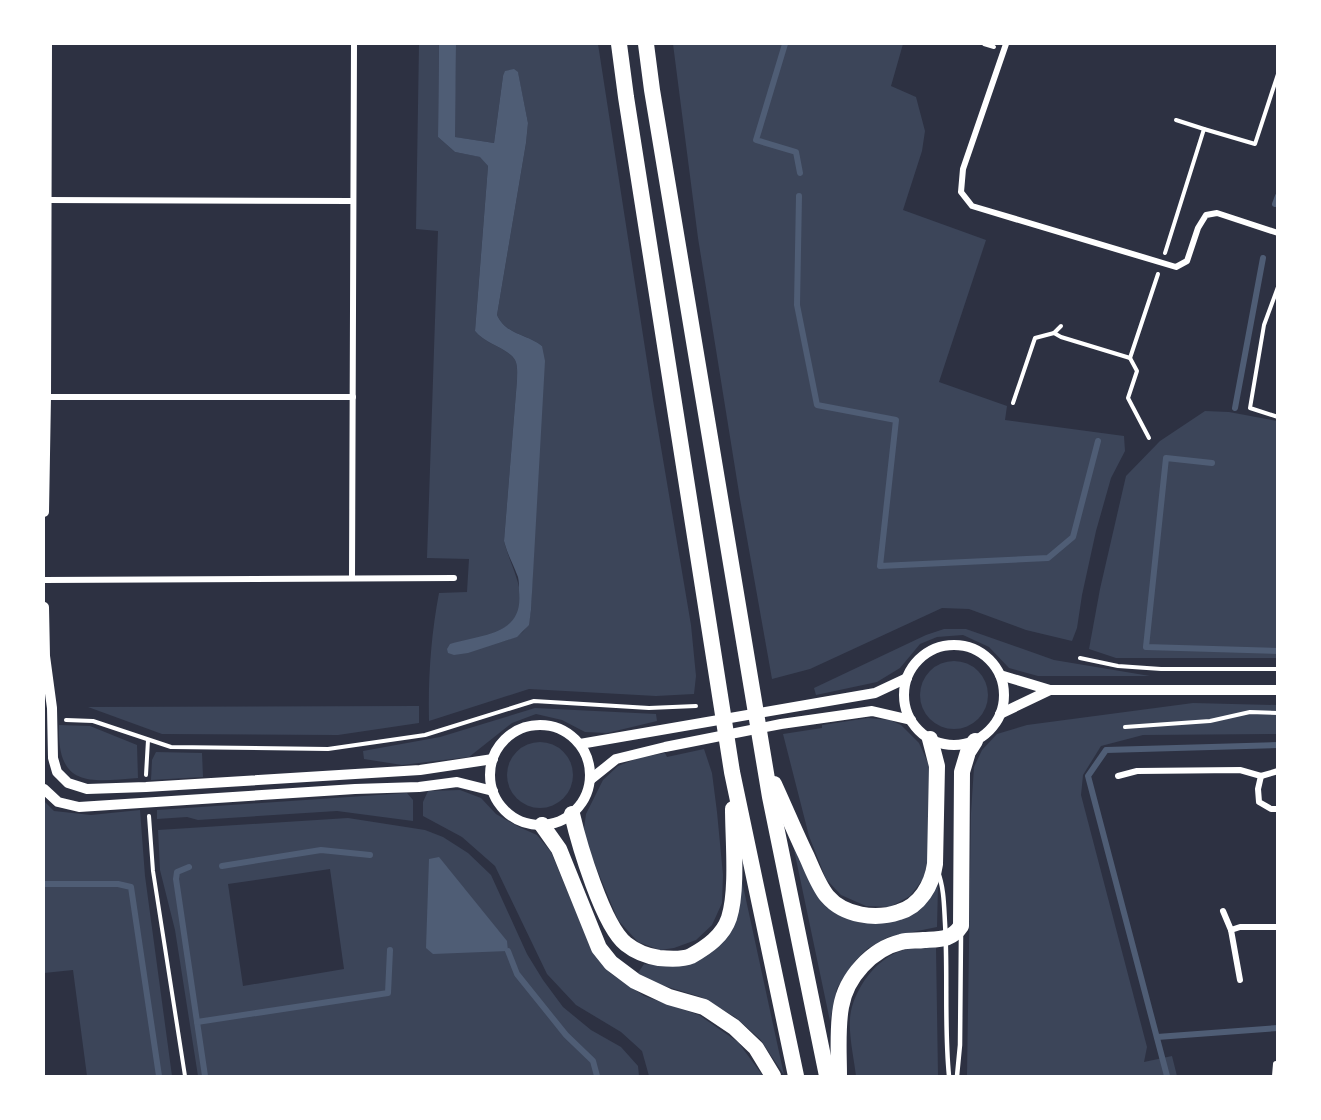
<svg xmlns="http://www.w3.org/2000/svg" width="1321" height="1120" viewBox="0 0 1321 1120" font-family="Figtree,sans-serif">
<rect width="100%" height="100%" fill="#2d3142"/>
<g fill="#3c4559" fill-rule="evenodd">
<path d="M419 44H439L438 137 455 152 481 157 488 166 475 331C485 344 508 348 515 360 518 366 517 374 517 380L504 541C511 571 540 611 500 630V642C522 636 528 632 531 610L542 346C527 334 506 335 497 315L526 143 528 123 518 73 503 76 494 143 454 137 456 44H598L653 400 691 625 696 676 694 694 656 696 529 689 429 721C428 678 431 635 439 593L467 592 469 559 427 558 438 231 416 229Z"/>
<polygon points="673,44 903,44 891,86 916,97 925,131 922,151 903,210 986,240 939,382 1007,406 1005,420 1124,436 1125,451 1111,478 1096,531 1082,595 1077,628 1072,641 1026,630 969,609 942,608 810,669 772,679 740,499 698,238"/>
<polygon points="1205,411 1229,412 1277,421 1277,658 1116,658 1089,649 1100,589 1126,476 1160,441"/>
<polygon points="944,629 966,629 1054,660 1150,676 1038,676 1009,668 989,647 963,635 937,637 920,644 900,668 877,682 816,695 814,688 926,635"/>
<circle cx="954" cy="695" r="34"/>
<polygon points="1193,703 1277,705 1277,734 1143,735 1101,746 1083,775 1081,795 1147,1047 1144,1062 1172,1056 1177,1076 967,1076 971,813 974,767 982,750 997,734 1027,725"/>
<polygon points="419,706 419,723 338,735 162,734 88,707"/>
<polygon points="535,708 656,714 657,721 607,733 585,732 562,720 536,714 512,723 469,757 402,765 364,759 363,751 440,737"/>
<polygon points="868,718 890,720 901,725 919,743 929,765 929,857 923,879 910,896 890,907 866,906 841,895 826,879 809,836 783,734 822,728 822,725"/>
<path d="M59 725 90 726 137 745 138 778C89 782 57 788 59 725Z"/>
<circle cx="540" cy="775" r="33"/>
<polygon points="704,749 712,773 717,812 723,875 722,903 712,925 696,940 674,948 660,950 638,942 618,920 583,836 586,814 603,780 618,766 638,758 665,753 667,757"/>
<polygon points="156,752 202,753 203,777 151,780 152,760"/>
<polygon points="460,790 481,798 496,814 519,827 537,835 551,852 589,943 610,973 644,996 699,1015 738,1042 763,1076 649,1076 642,1051 621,1032 576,1005 547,974 495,866 462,837 423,816 423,802 428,791"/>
<polygon points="407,793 413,800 413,821 337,811 198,820 187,817 157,819 157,810"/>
<polygon points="44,801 54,811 91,815 140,810 145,876 172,1076 87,1076 73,970 44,973"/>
<path d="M348 818 425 830 443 837 468 853 491 875 527 954 543 980 563 1007 591 1030 621 1047 638 1066 639 1076H198L175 930 160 870 158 830ZM330 869 344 969 243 986 228 884Z"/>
<polygon points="792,840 837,914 861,923 888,923 914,913 938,886 937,927 888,937 867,949 855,961 837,988 830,1021"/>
<path d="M740 872 784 1075 760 1039 735 1017 701 997 655 983 638 973 644 964C679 968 686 966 716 948Z"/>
<path d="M936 948 938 1076H856C854 1058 847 1029 851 1011 857 984 880 954 908 949 917 948 927 948 936 948Z"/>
</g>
<g fill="#4f5d75">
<path d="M439 44H456L455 137 494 143 503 76 505 71 514 69 518 72 528 123 526 143 497 315C506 335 527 334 542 346L545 361 531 610 529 625 517 637 468 653 454 655 448 653 447 649 450 644C484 634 524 635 519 591 519 586 519 581 518 577 513 563 508 556 504 541L517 380C517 374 518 366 515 360 508 348 485 344 475 331L488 166 480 157 455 152 438 137Z"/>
<polygon points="439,857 507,941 508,951 433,954 426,948 429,859"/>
</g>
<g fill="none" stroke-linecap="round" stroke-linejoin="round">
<g stroke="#4f5d75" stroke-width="6">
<polyline points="785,44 756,140 796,152 800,173"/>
<polyline points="799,196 797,305 817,405 896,420 880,566 1048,558 1073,537 1098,441"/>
<polyline points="1275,204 1278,196"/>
<polyline points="1235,408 1263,258"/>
<polyline points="1212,463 1166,458 1146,647 1278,651"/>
<polyline points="222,866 321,850 370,855"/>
<polyline points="189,867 177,872 176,879 205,1076"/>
<polyline points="44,884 118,884 131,887 159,1076"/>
<polyline points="508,951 517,974 566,1035 593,1061 597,1076"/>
<polyline points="197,1022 388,993 390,950"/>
<polyline points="1157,1037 1278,1028"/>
<polyline points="1167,1076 1088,776 1106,750 1278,745"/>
</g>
<g stroke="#fff" stroke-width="4">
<polyline points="984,44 994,47"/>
<polyline points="1176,120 1204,129"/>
<polyline points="1165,253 1204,129 1255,144 1278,74"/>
<polyline points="1278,287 1264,325 1250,408 1278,417"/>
<polyline points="1061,326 1054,333 1061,337 1130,358 1158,274"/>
<polyline points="1130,358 1137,371 1128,398 1149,438"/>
<polyline points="1013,403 1035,338 1054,333"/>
<polyline points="1080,658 1118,666 1161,669 1278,669"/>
<polyline points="66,720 93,721 171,747 328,749 425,735 534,701 649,708 696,706"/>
<polyline points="1125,727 1210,721 1250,712 1278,713"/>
<polyline points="146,775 148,740"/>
<polyline points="149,816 153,871 185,1076"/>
</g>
<g stroke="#fff" stroke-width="4.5">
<path d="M938 872C944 888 944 906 945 923 948 974 944 1025 949 1076"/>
<polyline points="957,1076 960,1045 961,935"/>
</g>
<g stroke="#fff" stroke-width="6">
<polyline points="1006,44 963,169 961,192 972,206 1176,267 1187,261 1198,228 1206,215 1217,213 1278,233"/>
<polyline points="46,200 353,201"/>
<polyline points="46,397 353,397"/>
<polyline points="352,578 354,44"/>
<polyline points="44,580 454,578"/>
<polyline points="1118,776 1137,771 1240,770 1261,776 1278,771"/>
<polyline points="1261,776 1258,789 1259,802 1271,809 1278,809"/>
<polyline points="1223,911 1231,930"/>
<polyline points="1240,980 1231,930 1240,927 1278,927"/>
<polyline points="1275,1076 1276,1064 1278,1064"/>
</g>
<g stroke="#fff" stroke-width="10">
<polyline points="44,512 46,397 47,44"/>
<polyline points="44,607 45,656 52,708 53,758 57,772 68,783 87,789 146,787 420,770 493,759"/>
<circle cx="954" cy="695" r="50"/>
<polyline points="1000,675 1050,690 1278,690"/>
<polyline points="1000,714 1050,690"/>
<circle cx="540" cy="775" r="50"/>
<polyline points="580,744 875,693 907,678"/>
<polyline points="591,779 616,759 665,747 781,724 872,711 911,720"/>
<polyline points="44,789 58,802 79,807 355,789 419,787 457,782 493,791"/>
</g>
<g stroke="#fff" stroke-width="16">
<polyline points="619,44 626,97 732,772 796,1076"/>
<polyline points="646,44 652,90 770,797 827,1076"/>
<path d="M774 784C785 808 795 832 806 855 812 868 818 885 827 896 844 916 876 920 899 912 920 906 932 885 935 864L937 766 930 739"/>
<path d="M572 814C579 844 603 926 626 944 636 952 647 956 659 958 669 959 682 960 691 956 707 947 723 936 729 918 738 890 733 839 733 809"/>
<polyline points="542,825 559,849 599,948 611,963 635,981 669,997 704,1007 734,1027 756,1048 773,1076"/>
<path d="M839 1076C839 1054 837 1029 841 1007 846 977 872 949 901 942 908 940 917 941 924 940 940 939 952 940 961 926L962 772 968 752 975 741"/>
</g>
</g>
<rect width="1321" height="1120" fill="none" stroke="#ffffff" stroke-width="90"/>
</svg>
